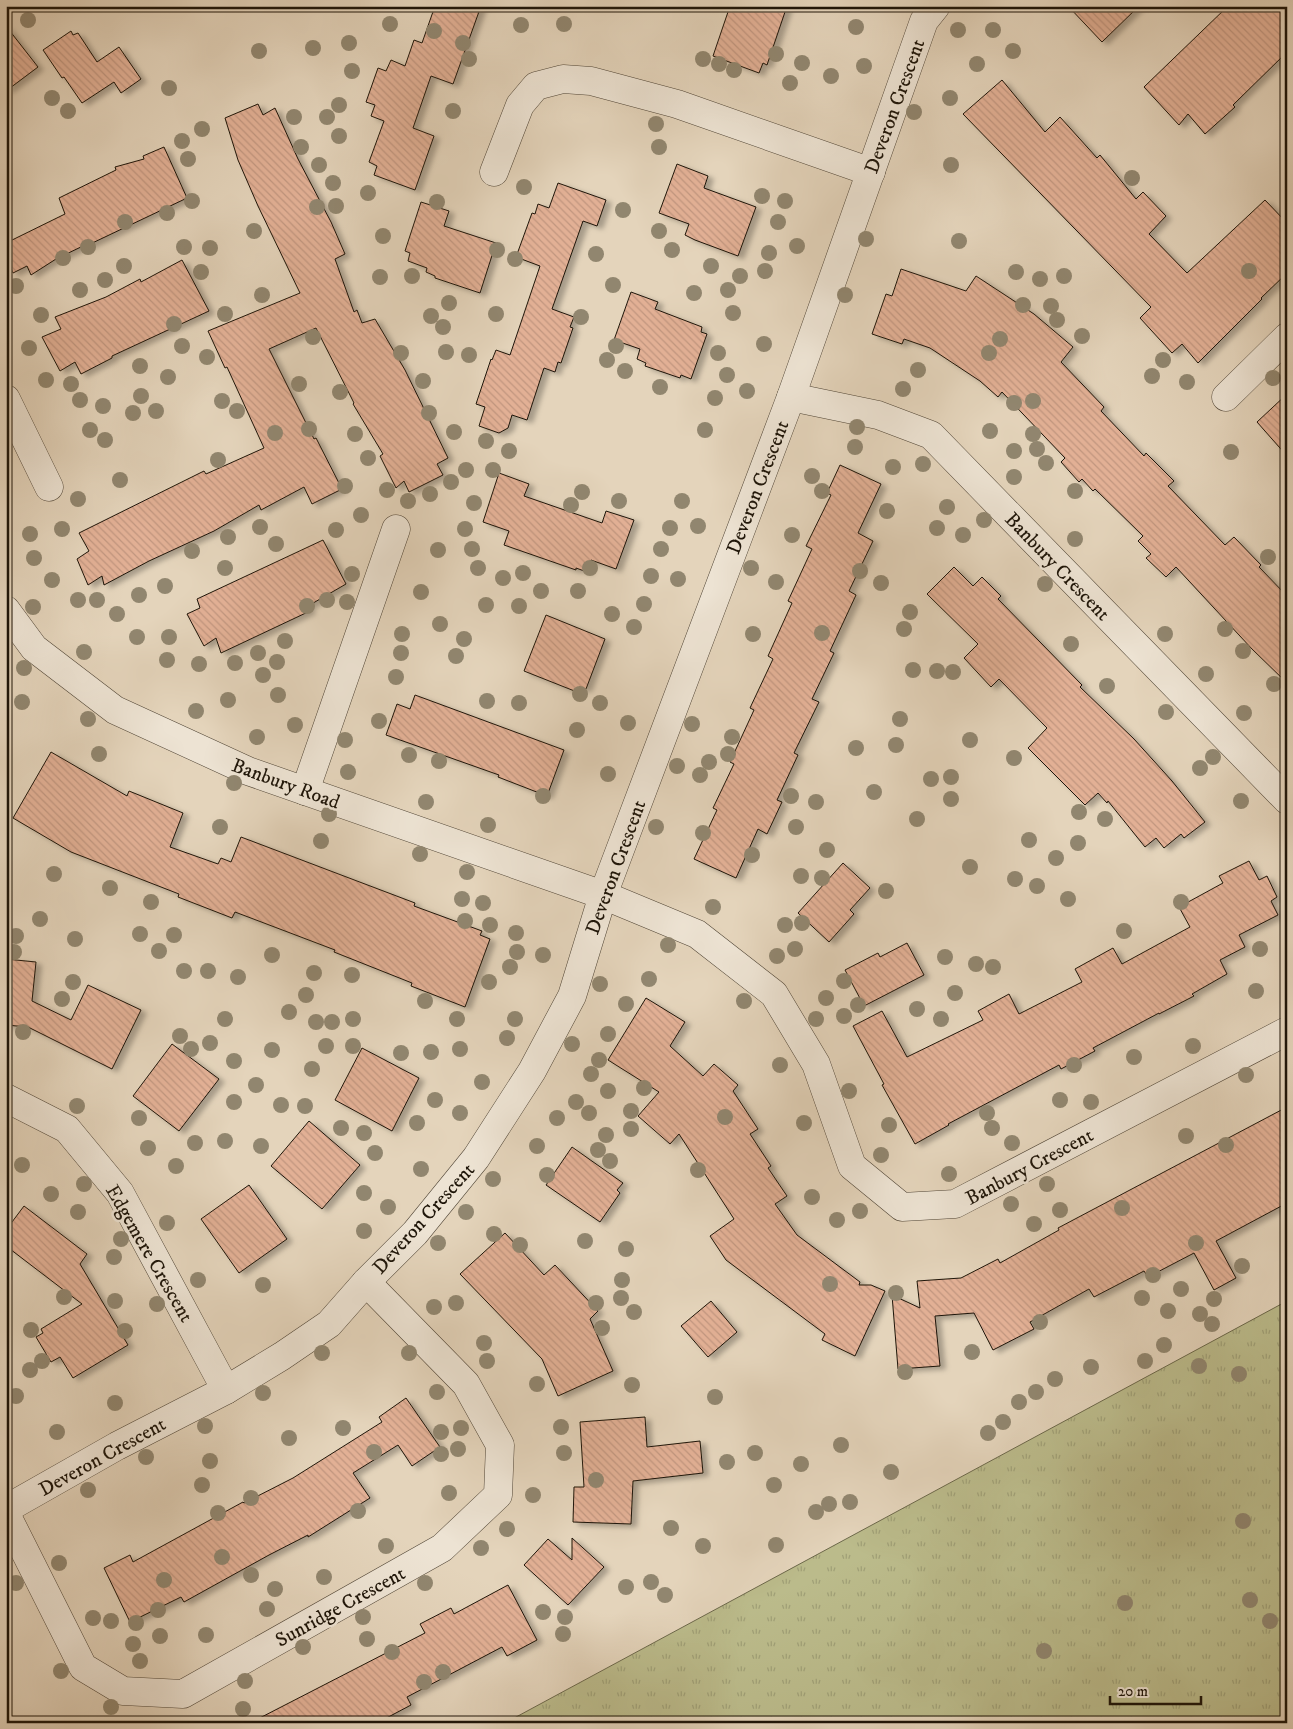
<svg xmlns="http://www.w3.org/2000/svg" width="1293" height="1729" viewBox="0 0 1293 1729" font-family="'IM FELL DW Pica',serif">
<defs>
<pattern id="grass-tufts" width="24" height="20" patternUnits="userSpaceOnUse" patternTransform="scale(1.25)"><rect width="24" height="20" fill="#bbbb8b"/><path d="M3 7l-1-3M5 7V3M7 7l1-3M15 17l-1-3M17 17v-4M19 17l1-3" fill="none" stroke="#a0a077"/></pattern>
<pattern id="building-back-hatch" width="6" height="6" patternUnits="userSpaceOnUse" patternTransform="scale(1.25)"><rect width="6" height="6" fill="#e2b095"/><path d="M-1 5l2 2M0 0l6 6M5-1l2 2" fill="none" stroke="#c1967f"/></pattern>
<filter id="shadow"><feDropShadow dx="5.5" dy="3" stdDeviation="2.5" flood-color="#0004"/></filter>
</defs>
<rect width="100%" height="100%" fill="#e4d4bb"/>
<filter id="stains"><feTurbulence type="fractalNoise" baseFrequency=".004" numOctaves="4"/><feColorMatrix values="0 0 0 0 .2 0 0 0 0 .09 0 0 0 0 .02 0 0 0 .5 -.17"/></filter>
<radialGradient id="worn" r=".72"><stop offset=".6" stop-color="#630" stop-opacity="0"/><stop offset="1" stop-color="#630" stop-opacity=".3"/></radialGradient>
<polygon fill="url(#grass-tufts)" stroke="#6c684a" points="1287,1301 1287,1723 505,1723"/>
<g fill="url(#building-back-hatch)" stroke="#1e1509" filter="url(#shadow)">
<polygon points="435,6 481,6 453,84 431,76 413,128 434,136 415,190 374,175 377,166 369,162 384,121 371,116 375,105 366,102 378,68 386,71 391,60 405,66 414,40 422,43"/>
<polygon points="730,6 787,6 767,65 763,63 759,73 713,56"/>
<polygon points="1068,6 1139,6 1102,42"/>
<polygon points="1228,6 1287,6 1287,52 1233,105 1235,107 1205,134 1188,114 1179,125 1144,87"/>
<polygon points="6,26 38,67 6,91"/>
<polygon points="71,31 73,35 78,33 97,62 119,47 141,79 121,93 114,82 82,103 64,77 62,78 43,50"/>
<polygon points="1002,80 1045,132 1060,117 1097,158 1100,155 1136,199 1143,192 1166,216 1149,234 1187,273 1265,200 1287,223 1287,273 1261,298 1262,299 1198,363 1182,344 1172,353 1140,318 1151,307 963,114"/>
<polygon points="258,104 263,115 275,108 298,159 331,222 345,254 335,259 354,312 357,310 362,323 375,319 405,370 448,458 437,464 443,475 409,492 404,481 396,488 380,456 383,454 353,404 354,403 316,328 269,349 314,439 316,438 342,489 312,504 304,487 261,510 259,505 214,531 149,561 104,585 102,576 88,585 77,559 89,551 79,533 204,471 206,474 264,448 227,367 225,368 208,331 300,293 258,206 238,160 225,118"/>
<polygon points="164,147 187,198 86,246 85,245 56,259 31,275 27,266 13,273 6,257 6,243 65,214 59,198 116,170 115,167 144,159 143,156"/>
<polygon points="677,164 708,176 704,188 756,207 738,256 695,240 685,235 689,224 659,213"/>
<polygon points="558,183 606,200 597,226 583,221 552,309 574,317 570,327 573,328 561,363 558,362 555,372 544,368 527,420 512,415 508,428 499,433 479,426 485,407 476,404 491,359 492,360 496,350 510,355 540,266 516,257 532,213 535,214 538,204 549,208"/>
<polygon points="421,202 449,211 444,226 496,243 480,293 435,278 435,276 426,272 427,268 408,261 410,253 405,251"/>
<polygon points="182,260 209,311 112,356 112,358 81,374 75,362 60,371 42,337 61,329 55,317 106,297 140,279 141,282"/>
<polygon points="901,269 966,291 976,276 1034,314 1073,347 1061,362 1104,407 1101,411 1144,456 1146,453 1174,481 1168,486 1225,545 1234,537 1261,565 1259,567 1287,596 1287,683 1252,649 1176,567 1166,577 1146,558 1151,554 1138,541 1143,536 1095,489 1093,491 1082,479 1079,482 1061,462 1065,458 1002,392 998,397 980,381 930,348 904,339 902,344 872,334 886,294 892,296"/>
<polygon points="631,292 658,302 655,309 702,327 701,332 707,334 691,379 681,375 680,378 645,366 646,363 637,359 640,349 614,340"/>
<polygon points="1287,394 1287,456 1257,422"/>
<polygon points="840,465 881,484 858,533 873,541 849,591 856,595 830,651 834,653 812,699 819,702 794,753 798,755 777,800 782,802 767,834 758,829 736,878 694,859 717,810 713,808 734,764 730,762 754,710 750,708 773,659 768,656 792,603 788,601 812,549 806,546 831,495 827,493"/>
<polygon points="499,473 529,484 524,496 602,523 606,511 634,520 616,569 591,560 587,572 576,568 576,570 504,545 509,531 483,522"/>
<polygon points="323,540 346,584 308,606 310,611 221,653 216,638 204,646 187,614 200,608 197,599"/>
<polygon points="954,567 973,586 982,577 1001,596 998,599 1082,685 1080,687 1134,739 1172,781 1205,822 1184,838 1181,834 1164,848 1156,838 1145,847 1108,801 1107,803 1098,793 1085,805 1028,748 1047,728 999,679 991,687 964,658 978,644 927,594"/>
<polygon points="546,615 605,639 586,689 579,687 577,692 524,671"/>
<polygon points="415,695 564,750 547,796 498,777 499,775 386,735 397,704 410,709"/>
<polygon points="51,752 127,796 129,791 183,813 170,847 218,864 221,858 231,862 241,837 415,903 414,906 482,931 480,935 490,939 465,1007 411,986 412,983 334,952 335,950 235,912 232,918 178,897 179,894 71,852 13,818"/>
<polygon points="1249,861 1259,880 1267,876 1277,897 1271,901 1278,915 1239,935 1245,947 1220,960 1227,974 1192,994 1194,996 1159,1014 1159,1013 1093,1048 1095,1051 1061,1069 1059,1065 948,1124 949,1125 915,1144 882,1085 884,1084 853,1026 882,1011 907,1057 983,1020 978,1011 1009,994 1019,1014 1082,982 1075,969 1113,948 1122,964 1190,927 1179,907 1223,883 1219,876"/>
<polygon points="843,863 870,888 850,910 854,914 829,942 798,913"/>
<polygon points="907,943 924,975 864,1006 845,970 878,953 880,957"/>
<polygon points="6,959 36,962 32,1001 71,1020 88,985 141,1010 112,1069 28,1027 6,1025"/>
<polygon points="646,998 685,1022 670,1046 703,1076 714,1064 738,1085 733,1091 758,1129 750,1134 771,1166 768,1168 787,1196 775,1204 797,1235 860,1282 859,1285 871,1285 885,1291 855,1356 822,1340 825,1334 726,1260 710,1236 734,1219 679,1134 670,1144 638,1116 659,1092 608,1060"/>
<polygon points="172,1044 219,1079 179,1131 133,1096"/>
<polygon points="362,1048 419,1078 392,1131 335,1100"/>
<polygon points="1287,1107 1287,1203 1216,1241 1236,1278 1214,1290 1194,1253 1148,1277 1144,1271 1094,1297 1089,1289 1030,1322 1034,1329 993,1350 974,1313 935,1316 940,1366 898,1369 892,1295 920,1308 917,1281 961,1278 998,1259 1000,1263 1059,1230 1058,1228"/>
<polygon points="309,1121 360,1165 322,1209 271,1166"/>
<polygon points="572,1147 623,1183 617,1190 620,1193 600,1222 546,1185"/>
<polygon points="249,1185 287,1239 239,1273 201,1219"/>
<polygon points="24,1206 87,1254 80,1264 128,1345 73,1378 60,1357 51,1362 36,1337 43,1333 41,1329 82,1304 6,1246 6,1230"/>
<polygon points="505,1233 544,1275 555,1265 598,1311 590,1319 613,1371 558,1396 542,1359 460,1274"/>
<polygon points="711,1301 737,1332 708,1357 681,1326"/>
<polygon points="406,1398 440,1447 412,1466 398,1445 353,1473 370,1498 308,1537 308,1535 269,1555 184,1602 181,1597 130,1622 104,1568 130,1555 133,1562 243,1502 244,1503 293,1478 382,1422 379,1417"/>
<polygon points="645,1417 647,1447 700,1441 703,1473 633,1481 631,1524 573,1522 574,1487 584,1487 580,1422"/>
<polygon points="572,1538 604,1567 568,1605 524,1565 548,1539 572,1560"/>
<polygon points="508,1585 537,1640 507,1656 502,1647 407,1697 411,1705 377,1723 250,1723 425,1633 420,1624 451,1608 454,1614"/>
</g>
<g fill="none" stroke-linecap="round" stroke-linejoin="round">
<defs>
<g id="minor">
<polyline points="494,172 520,105 536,86 563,79 591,81 677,104 871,172"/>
<polyline points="791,397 878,415 931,435 1287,800"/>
<polyline points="1226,397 1287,337"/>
<polyline points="6,399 49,487"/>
<polyline points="6,610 34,648 115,710 248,771 603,895 697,934 774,994 816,1064 852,1166 902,1207 955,1204 1287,1031"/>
<polyline points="305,791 396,529"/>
<polyline points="6,1098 67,1129 120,1193 226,1390"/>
<polyline points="6,1509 117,1446 226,1390 282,1356 329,1324 366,1282 415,1233 476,1158 532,1071 572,996 603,895 791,397 924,21 936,6"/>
<polyline points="6,1514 83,1667 123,1691 183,1694 442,1548 498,1495 500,1445 466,1384 366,1282"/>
</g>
</defs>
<use href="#minor" stroke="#504536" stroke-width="29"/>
<use href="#minor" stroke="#ede3d3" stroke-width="28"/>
</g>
<g fill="#91866f">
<circle cx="28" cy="20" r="8"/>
<circle cx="390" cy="24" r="8"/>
<circle cx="564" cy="24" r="8"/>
<circle cx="521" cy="25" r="8"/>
<circle cx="856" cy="27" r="8"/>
<circle cx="958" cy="30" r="8"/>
<circle cx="993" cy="30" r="8"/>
<circle cx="434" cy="31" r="8"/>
<circle cx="349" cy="43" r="8"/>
<circle cx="463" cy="43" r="8"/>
<circle cx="313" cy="48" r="8"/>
<circle cx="259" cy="51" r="8"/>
<circle cx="1013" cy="51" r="8"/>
<circle cx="776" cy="54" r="8"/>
<circle cx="469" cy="59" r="8"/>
<circle cx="703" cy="59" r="8"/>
<circle cx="802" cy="63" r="8"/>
<circle cx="719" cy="64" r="8"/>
<circle cx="977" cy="64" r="8"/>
<circle cx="864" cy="66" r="8"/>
<circle cx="734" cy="70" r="8"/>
<circle cx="352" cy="71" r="8"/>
<circle cx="831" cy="76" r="8"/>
<circle cx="790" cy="83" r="8"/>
<circle cx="169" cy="88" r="8"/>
<circle cx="52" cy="98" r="8"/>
<circle cx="950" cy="98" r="8"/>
<circle cx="339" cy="105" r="8"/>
<circle cx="68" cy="111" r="8"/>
<circle cx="453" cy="111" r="8"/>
<circle cx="914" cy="112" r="8"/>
<circle cx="294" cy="117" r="8"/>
<circle cx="327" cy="117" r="8"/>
<circle cx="656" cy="124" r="8"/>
<circle cx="202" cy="129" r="8"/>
<circle cx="339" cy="136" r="8"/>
<circle cx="182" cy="141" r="8"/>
<circle cx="301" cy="147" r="8"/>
<circle cx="659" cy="147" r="8"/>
<circle cx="188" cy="159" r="8"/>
<circle cx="319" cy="165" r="8"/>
<circle cx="951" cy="165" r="8"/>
<circle cx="1132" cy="178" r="8"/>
<circle cx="333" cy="183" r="8"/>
<circle cx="524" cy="187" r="8"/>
<circle cx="368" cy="193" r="8"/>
<circle cx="762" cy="196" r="8"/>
<circle cx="192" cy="201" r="8"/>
<circle cx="785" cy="201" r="8"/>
<circle cx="437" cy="202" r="8"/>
<circle cx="336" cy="206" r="8"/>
<circle cx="317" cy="207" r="8"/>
<circle cx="623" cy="210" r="8"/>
<circle cx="167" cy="213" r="8"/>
<circle cx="125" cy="222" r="8"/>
<circle cx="778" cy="222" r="8"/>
<circle cx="254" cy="231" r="8"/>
<circle cx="659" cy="231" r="8"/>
<circle cx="383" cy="236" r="8"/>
<circle cx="866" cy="239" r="8"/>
<circle cx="959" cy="241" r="8"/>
<circle cx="797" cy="246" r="8"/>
<circle cx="88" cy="247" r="8"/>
<circle cx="184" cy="247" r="8"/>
<circle cx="210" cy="248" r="8"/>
<circle cx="497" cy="250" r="8"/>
<circle cx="672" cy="250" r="8"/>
<circle cx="769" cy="253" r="8"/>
<circle cx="596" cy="254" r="8"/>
<circle cx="63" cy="258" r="8"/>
<circle cx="515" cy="259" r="8"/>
<circle cx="124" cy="266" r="8"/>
<circle cx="711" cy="266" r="8"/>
<circle cx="765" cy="271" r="8"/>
<circle cx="1249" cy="271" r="8"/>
<circle cx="201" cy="272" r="8"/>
<circle cx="1016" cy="272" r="8"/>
<circle cx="412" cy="276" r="8"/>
<circle cx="740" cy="276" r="8"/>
<circle cx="1064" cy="276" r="8"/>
<circle cx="380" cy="277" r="8"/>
<circle cx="1040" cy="279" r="8"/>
<circle cx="105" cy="280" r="8"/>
<circle cx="613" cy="285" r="8"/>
<circle cx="16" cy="286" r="8"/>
<circle cx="80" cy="290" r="8"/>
<circle cx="728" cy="290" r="8"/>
<circle cx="694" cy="293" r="8"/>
<circle cx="262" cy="295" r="8"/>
<circle cx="845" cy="295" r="8"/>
<circle cx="449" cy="303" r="8"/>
<circle cx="1023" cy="305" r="8"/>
<circle cx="1051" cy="306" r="8"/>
<circle cx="733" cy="313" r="8"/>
<circle cx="225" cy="314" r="8"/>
<circle cx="496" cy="314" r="8"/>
<circle cx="41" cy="315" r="8"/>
<circle cx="431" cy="316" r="8"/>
<circle cx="581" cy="317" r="8"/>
<circle cx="1057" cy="320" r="8"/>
<circle cx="174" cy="324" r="8"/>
<circle cx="443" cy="327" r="8"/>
<circle cx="1082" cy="336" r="8"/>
<circle cx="313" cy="337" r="8"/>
<circle cx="1000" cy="339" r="8"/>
<circle cx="764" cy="344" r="8"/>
<circle cx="182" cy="346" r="8"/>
<circle cx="616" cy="346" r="8"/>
<circle cx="29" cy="348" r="8"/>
<circle cx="446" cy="352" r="8"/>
<circle cx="401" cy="353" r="8"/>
<circle cx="718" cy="353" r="8"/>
<circle cx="989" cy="353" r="8"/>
<circle cx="469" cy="355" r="8"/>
<circle cx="207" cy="357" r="8"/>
<circle cx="607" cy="360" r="8"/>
<circle cx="1163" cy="360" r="8"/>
<circle cx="140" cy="366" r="8"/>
<circle cx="918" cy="370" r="8"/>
<circle cx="625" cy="371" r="8"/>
<circle cx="727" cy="375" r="8"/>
<circle cx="1152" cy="376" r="8"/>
<circle cx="168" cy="377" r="8"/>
<circle cx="1273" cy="378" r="8"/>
<circle cx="46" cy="380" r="8"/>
<circle cx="423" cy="381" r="8"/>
<circle cx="1187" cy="382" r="8"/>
<circle cx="71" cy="384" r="8"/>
<circle cx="299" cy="384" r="8"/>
<circle cx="660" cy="387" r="8"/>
<circle cx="903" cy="389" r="8"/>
<circle cx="747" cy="391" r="8"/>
<circle cx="340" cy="392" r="8"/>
<circle cx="141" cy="396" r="8"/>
<circle cx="715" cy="398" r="8"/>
<circle cx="80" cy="400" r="8"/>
<circle cx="222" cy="401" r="8"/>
<circle cx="1033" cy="401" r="8"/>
<circle cx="1014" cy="403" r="8"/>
<circle cx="103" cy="406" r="8"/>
<circle cx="156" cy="411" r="8"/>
<circle cx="237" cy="411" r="8"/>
<circle cx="133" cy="413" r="8"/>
<circle cx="429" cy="413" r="8"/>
<circle cx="857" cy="427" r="8"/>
<circle cx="309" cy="429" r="8"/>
<circle cx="90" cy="430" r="8"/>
<circle cx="705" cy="430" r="8"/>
<circle cx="990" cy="431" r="8"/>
<circle cx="454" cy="432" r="8"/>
<circle cx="275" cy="433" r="8"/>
<circle cx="355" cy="434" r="8"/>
<circle cx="1033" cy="434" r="8"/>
<circle cx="105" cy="440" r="8"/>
<circle cx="486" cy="441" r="8"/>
<circle cx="855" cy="447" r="8"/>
<circle cx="1037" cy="449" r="8"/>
<circle cx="509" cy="451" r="8"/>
<circle cx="1014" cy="451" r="8"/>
<circle cx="1231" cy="452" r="8"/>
<circle cx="368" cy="458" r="8"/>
<circle cx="218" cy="460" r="8"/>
<circle cx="1046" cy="463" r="8"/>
<circle cx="923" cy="464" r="8"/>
<circle cx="893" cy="467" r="8"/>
<circle cx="466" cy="470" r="8"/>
<circle cx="493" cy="470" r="8"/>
<circle cx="812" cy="476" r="8"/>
<circle cx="1014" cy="477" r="8"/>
<circle cx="120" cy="480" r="8"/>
<circle cx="451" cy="482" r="8"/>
<circle cx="345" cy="486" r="8"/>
<circle cx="387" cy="490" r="8"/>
<circle cx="822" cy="491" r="8"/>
<circle cx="1075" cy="491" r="8"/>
<circle cx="582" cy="492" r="8"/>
<circle cx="430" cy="494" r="8"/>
<circle cx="78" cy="499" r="8"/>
<circle cx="408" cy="501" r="8"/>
<circle cx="619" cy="501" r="8"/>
<circle cx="682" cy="501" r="8"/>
<circle cx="474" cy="503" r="8"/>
<circle cx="571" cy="505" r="8"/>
<circle cx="947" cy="507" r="8"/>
<circle cx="887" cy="511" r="8"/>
<circle cx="361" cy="515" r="8"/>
<circle cx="984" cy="520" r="8"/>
<circle cx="698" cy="526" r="8"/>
<circle cx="260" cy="527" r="8"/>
<circle cx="670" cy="528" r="8"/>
<circle cx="937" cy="528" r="8"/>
<circle cx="62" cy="529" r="8"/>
<circle cx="465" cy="529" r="8"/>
<circle cx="336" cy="530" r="8"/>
<circle cx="30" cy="534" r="8"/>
<circle cx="792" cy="535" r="8"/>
<circle cx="963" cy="535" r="8"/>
<circle cx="228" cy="537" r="8"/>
<circle cx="1075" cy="539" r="8"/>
<circle cx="276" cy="544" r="8"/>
<circle cx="472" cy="549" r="8"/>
<circle cx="661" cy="549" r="8"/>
<circle cx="438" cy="550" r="8"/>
<circle cx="192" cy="551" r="8"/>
<circle cx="1268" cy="557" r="8"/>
<circle cx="34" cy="558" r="8"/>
<circle cx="225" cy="568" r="8"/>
<circle cx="478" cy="568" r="8"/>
<circle cx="590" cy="568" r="8"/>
<circle cx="751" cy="568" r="8"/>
<circle cx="860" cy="571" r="8"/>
<circle cx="523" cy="573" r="8"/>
<circle cx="352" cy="574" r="8"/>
<circle cx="651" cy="576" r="8"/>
<circle cx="503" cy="578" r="8"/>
<circle cx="678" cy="579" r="8"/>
<circle cx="52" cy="580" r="8"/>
<circle cx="776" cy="582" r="8"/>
<circle cx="881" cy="583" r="8"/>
<circle cx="1045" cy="584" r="8"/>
<circle cx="165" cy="586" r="8"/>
<circle cx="541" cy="591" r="8"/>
<circle cx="578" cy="591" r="8"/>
<circle cx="421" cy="592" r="8"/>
<circle cx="139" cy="595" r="8"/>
<circle cx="78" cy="600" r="8"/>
<circle cx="97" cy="600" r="8"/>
<circle cx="327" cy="600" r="8"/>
<circle cx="347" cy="602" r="8"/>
<circle cx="644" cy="604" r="8"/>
<circle cx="486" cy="605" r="8"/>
<circle cx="307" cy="606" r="8"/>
<circle cx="519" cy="606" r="8"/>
<circle cx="33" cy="607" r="8"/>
<circle cx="910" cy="612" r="8"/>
<circle cx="117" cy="614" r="8"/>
<circle cx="612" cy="614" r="8"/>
<circle cx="440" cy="624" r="8"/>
<circle cx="634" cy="627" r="8"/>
<circle cx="904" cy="629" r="8"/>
<circle cx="1225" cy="629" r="8"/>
<circle cx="822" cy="633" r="8"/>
<circle cx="402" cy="634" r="8"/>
<circle cx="753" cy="634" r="8"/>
<circle cx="1165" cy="634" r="8"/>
<circle cx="137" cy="637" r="8"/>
<circle cx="169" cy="637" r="8"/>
<circle cx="464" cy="639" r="8"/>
<circle cx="285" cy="641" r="8"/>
<circle cx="1071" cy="644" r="8"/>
<circle cx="1243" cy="651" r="8"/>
<circle cx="84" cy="652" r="8"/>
<circle cx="258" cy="653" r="8"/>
<circle cx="401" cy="653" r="8"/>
<circle cx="456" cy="656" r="8"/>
<circle cx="167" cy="660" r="8"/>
<circle cx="277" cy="662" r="8"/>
<circle cx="235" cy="663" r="8"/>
<circle cx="199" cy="664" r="8"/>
<circle cx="24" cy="668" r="8"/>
<circle cx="913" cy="670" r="8"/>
<circle cx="937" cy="671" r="8"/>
<circle cx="953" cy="672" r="8"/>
<circle cx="1206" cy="674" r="8"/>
<circle cx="263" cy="675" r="8"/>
<circle cx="396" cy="677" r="8"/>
<circle cx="1274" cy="684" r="8"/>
<circle cx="1107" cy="686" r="8"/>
<circle cx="580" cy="694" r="8"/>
<circle cx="278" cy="695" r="8"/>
<circle cx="228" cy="700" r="8"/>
<circle cx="487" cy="701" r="8"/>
<circle cx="22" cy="702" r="8"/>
<circle cx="519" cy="703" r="8"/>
<circle cx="600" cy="703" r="8"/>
<circle cx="196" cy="711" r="8"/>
<circle cx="1166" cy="712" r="8"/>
<circle cx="1244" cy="713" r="8"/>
<circle cx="88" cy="719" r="8"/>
<circle cx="900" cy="719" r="8"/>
<circle cx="379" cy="721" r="8"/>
<circle cx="628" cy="723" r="8"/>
<circle cx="692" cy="724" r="8"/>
<circle cx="295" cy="725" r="8"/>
<circle cx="577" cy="730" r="8"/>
<circle cx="257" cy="737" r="8"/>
<circle cx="732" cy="737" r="8"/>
<circle cx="345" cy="740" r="8"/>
<circle cx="970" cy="740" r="8"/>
<circle cx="896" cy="745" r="8"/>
<circle cx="856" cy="748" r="8"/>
<circle cx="99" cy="754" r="8"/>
<circle cx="728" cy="754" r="8"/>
<circle cx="409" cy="755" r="8"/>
<circle cx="1213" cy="757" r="8"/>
<circle cx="1014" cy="758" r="8"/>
<circle cx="439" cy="761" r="8"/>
<circle cx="709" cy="762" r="8"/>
<circle cx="677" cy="766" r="8"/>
<circle cx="1200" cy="768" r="8"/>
<circle cx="348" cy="772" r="8"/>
<circle cx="608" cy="774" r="8"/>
<circle cx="700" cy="775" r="8"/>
<circle cx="951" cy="777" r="8"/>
<circle cx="931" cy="779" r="8"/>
<circle cx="234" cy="783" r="8"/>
<circle cx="874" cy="792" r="8"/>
<circle cx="543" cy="796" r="8"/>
<circle cx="791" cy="796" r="8"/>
<circle cx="951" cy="799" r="8"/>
<circle cx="1241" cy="801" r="8"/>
<circle cx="426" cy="802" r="8"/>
<circle cx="816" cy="802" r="8"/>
<circle cx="1079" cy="812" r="8"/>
<circle cx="329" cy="814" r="8"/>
<circle cx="917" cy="819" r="8"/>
<circle cx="1105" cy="819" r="8"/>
<circle cx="488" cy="825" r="8"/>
<circle cx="220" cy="827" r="8"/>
<circle cx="656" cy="827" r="8"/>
<circle cx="796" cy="827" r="8"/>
<circle cx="703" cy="833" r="8"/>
<circle cx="1029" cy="840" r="8"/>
<circle cx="321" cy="841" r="8"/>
<circle cx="1078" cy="843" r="8"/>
<circle cx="827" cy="850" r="8"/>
<circle cx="420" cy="854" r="8"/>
<circle cx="752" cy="855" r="8"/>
<circle cx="1056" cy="858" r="8"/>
<circle cx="970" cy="867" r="8"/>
<circle cx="467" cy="872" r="8"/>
<circle cx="54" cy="874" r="8"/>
<circle cx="801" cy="876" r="8"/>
<circle cx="822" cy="878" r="8"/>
<circle cx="1015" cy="879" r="8"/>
<circle cx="1037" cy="886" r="8"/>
<circle cx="110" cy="888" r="8"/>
<circle cx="886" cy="891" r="8"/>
<circle cx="462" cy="899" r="8"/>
<circle cx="1068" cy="899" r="8"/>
<circle cx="151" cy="902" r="8"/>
<circle cx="1181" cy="902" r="8"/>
<circle cx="483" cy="903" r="8"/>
<circle cx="713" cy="907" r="8"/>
<circle cx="40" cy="919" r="8"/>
<circle cx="465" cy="921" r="8"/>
<circle cx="802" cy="923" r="8"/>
<circle cx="490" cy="925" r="8"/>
<circle cx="785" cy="925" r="8"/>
<circle cx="1124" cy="931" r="8"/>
<circle cx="516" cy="933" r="8"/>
<circle cx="140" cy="934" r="8"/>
<circle cx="174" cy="935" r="8"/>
<circle cx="16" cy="936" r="8"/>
<circle cx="75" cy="939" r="8"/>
<circle cx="668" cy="945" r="8"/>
<circle cx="795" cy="949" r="8"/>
<circle cx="1260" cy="949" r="8"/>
<circle cx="159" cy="951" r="8"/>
<circle cx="14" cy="952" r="8"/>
<circle cx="517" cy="952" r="8"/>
<circle cx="272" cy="955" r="8"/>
<circle cx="543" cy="955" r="8"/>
<circle cx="777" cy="956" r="8"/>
<circle cx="945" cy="957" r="8"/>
<circle cx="976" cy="964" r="8"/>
<circle cx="510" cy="967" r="8"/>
<circle cx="993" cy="967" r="8"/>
<circle cx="184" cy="971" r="8"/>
<circle cx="208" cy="971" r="8"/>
<circle cx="314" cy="973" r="8"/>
<circle cx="352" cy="975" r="8"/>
<circle cx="238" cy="977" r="8"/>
<circle cx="649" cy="979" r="8"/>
<circle cx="844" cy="981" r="8"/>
<circle cx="73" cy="982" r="8"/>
<circle cx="489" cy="982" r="8"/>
<circle cx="600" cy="984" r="8"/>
<circle cx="1256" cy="991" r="8"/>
<circle cx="955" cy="993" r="8"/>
<circle cx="306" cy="995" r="8"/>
<circle cx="826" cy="998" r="8"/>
<circle cx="62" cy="999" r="8"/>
<circle cx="425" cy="1001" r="8"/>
<circle cx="744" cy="1001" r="8"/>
<circle cx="626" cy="1004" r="8"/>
<circle cx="858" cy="1005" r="8"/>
<circle cx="917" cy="1009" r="8"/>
<circle cx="289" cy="1012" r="8"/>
<circle cx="844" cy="1016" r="8"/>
<circle cx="225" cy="1019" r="8"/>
<circle cx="353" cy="1019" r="8"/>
<circle cx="457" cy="1019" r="8"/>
<circle cx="515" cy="1019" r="8"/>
<circle cx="816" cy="1019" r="8"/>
<circle cx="941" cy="1019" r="8"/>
<circle cx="316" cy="1022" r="8"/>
<circle cx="332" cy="1022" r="8"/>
<circle cx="23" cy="1032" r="8"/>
<circle cx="608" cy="1034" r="8"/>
<circle cx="180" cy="1036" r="8"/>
<circle cx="507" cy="1038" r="8"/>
<circle cx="210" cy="1043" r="8"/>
<circle cx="572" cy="1044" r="8"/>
<circle cx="326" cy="1046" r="8"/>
<circle cx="353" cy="1046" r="8"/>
<circle cx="1193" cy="1046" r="8"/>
<circle cx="191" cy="1049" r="8"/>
<circle cx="460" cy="1049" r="8"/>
<circle cx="272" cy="1050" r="8"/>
<circle cx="431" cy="1052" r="8"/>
<circle cx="401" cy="1053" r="8"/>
<circle cx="1134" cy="1057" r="8"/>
<circle cx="599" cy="1060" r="8"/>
<circle cx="234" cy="1061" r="8"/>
<circle cx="780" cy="1065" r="8"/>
<circle cx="1074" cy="1065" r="8"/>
<circle cx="312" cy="1069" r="8"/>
<circle cx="591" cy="1074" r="8"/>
<circle cx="1246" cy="1075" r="8"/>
<circle cx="482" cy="1082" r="8"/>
<circle cx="256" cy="1085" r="8"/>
<circle cx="644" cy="1088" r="8"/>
<circle cx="608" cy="1091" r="8"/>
<circle cx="849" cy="1091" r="8"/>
<circle cx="435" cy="1100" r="8"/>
<circle cx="1060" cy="1100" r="8"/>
<circle cx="234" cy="1102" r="8"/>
<circle cx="576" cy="1102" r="8"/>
<circle cx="1091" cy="1102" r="8"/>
<circle cx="281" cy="1105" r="8"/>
<circle cx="77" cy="1106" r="8"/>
<circle cx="305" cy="1106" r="8"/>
<circle cx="631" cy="1111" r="8"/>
<circle cx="460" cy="1113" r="8"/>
<circle cx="589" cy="1113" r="8"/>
<circle cx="987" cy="1113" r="8"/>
<circle cx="725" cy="1117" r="8"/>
<circle cx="139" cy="1118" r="8"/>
<circle cx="557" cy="1118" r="8"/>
<circle cx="417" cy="1123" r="8"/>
<circle cx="804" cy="1123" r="8"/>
<circle cx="889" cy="1125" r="8"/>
<circle cx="341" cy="1128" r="8"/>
<circle cx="992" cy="1128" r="8"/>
<circle cx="631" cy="1129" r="8"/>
<circle cx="364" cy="1133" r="8"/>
<circle cx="606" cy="1135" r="8"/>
<circle cx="1186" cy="1136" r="8"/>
<circle cx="225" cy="1141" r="8"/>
<circle cx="195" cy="1143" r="8"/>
<circle cx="1012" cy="1143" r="8"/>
<circle cx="1226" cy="1145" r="8"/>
<circle cx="261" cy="1146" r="8"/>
<circle cx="537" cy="1146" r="8"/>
<circle cx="148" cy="1148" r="8"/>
<circle cx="598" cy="1150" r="8"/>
<circle cx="375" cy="1153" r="8"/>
<circle cx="881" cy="1155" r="8"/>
<circle cx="610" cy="1161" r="8"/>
<circle cx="22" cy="1165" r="8"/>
<circle cx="176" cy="1166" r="8"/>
<circle cx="421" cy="1169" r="8"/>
<circle cx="698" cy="1170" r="8"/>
<circle cx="949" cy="1174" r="8"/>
<circle cx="547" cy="1175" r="8"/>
<circle cx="493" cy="1179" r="8"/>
<circle cx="84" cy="1184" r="8"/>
<circle cx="1047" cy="1184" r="8"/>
<circle cx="364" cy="1193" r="8"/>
<circle cx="51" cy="1194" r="8"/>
<circle cx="812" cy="1197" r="8"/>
<circle cx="1011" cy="1204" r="8"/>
<circle cx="388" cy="1207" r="8"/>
<circle cx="1122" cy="1208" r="8"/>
<circle cx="1060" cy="1210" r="8"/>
<circle cx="860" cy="1211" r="8"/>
<circle cx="78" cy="1212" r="8"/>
<circle cx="466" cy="1212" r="8"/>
<circle cx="837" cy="1220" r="8"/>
<circle cx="167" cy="1223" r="8"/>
<circle cx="1034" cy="1224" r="8"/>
<circle cx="364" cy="1231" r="8"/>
<circle cx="494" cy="1234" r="8"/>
<circle cx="121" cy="1239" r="8"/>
<circle cx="585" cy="1241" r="8"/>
<circle cx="438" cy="1243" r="8"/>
<circle cx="1196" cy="1243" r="8"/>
<circle cx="520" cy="1245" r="8"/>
<circle cx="626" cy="1249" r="8"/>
<circle cx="114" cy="1257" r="8"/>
<circle cx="1242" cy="1266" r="8"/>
<circle cx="1153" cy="1275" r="8"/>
<circle cx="198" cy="1280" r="8"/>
<circle cx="622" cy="1280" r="8"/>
<circle cx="830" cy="1284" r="8"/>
<circle cx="263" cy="1285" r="8"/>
<circle cx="1181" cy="1289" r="8"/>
<circle cx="896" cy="1293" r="8"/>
<circle cx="64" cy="1297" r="8"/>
<circle cx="621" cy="1298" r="8"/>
<circle cx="1142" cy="1298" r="8"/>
<circle cx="1214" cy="1299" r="8"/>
<circle cx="115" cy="1301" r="8"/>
<circle cx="456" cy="1303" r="8"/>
<circle cx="596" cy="1303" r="8"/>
<circle cx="157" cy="1304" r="8"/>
<circle cx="434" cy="1307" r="8"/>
<circle cx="1168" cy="1311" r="8"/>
<circle cx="634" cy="1312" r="8"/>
<circle cx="1200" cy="1314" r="8"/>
<circle cx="1040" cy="1322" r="8"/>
<circle cx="1212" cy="1324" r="8"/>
<circle cx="602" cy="1328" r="8"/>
<circle cx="31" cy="1330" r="8"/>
<circle cx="125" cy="1331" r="8"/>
<circle cx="484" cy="1343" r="8"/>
<circle cx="1164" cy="1345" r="8"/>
<circle cx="972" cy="1352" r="8"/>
<circle cx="322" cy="1353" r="8"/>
<circle cx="409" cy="1353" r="8"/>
<circle cx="42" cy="1361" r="8"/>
<circle cx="487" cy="1361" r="8"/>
<circle cx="1145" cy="1361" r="8"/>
<circle cx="1199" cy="1366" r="8"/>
<circle cx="1091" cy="1367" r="8"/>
<circle cx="30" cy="1370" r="8"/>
<circle cx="905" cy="1372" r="8"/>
<circle cx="1239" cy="1374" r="8"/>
<circle cx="1055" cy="1379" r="8"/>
<circle cx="537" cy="1384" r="8"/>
<circle cx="632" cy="1385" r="8"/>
<circle cx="437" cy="1392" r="8"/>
<circle cx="1036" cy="1392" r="8"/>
<circle cx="263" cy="1393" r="8"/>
<circle cx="16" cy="1396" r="8"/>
<circle cx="715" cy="1397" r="8"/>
<circle cx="1019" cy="1402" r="8"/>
<circle cx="115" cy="1403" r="8"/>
<circle cx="1003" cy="1422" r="8"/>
<circle cx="205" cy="1426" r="8"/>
<circle cx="561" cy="1427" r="8"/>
<circle cx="343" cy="1428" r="8"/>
<circle cx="461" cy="1428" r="8"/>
<circle cx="57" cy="1432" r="8"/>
<circle cx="441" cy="1432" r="8"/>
<circle cx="988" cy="1433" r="8"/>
<circle cx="289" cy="1438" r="8"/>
<circle cx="841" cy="1445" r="8"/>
<circle cx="458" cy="1449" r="8"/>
<circle cx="374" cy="1452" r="8"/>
<circle cx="564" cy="1453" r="8"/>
<circle cx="755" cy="1453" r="8"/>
<circle cx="441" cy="1454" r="8"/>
<circle cx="146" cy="1457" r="8"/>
<circle cx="210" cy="1461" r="8"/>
<circle cx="727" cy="1462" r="8"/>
<circle cx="801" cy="1464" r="8"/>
<circle cx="891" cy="1472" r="8"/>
<circle cx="596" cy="1480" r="8"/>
<circle cx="202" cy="1485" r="8"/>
<circle cx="774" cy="1485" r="8"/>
<circle cx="88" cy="1490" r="8"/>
<circle cx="449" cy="1493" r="8"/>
<circle cx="533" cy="1495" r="8"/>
<circle cx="251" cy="1498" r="8"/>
<circle cx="850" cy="1502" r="8"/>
<circle cx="829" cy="1504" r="8"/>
<circle cx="358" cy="1511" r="8"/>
<circle cx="816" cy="1512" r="8"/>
<circle cx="218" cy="1513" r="8"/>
<circle cx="1243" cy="1521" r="8"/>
<circle cx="671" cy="1528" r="8"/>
<circle cx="507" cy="1529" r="8"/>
<circle cx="776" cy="1545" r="8"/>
<circle cx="386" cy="1546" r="8"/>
<circle cx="703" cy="1546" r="8"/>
<circle cx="481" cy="1548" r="8"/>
<circle cx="222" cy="1557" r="8"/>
<circle cx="59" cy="1563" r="8"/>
<circle cx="251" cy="1575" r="8"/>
<circle cx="324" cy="1577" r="8"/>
<circle cx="164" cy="1580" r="8"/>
<circle cx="651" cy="1582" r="8"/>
<circle cx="16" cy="1583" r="8"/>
<circle cx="425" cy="1583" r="8"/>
<circle cx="626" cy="1587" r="8"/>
<circle cx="275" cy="1589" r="8"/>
<circle cx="665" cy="1595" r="8"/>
<circle cx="1250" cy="1600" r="8"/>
<circle cx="1125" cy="1603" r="8"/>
<circle cx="267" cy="1609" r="8"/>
<circle cx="158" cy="1610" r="8"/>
<circle cx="543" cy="1612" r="8"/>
<circle cx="363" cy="1617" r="8"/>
<circle cx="565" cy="1617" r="8"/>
<circle cx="93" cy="1618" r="8"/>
<circle cx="111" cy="1621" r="8"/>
<circle cx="1270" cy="1621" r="8"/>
<circle cx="136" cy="1623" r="8"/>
<circle cx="563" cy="1634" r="8"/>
<circle cx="206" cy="1635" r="8"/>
<circle cx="160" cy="1636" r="8"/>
<circle cx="367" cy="1639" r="8"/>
<circle cx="133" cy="1644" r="8"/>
<circle cx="303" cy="1647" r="8"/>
<circle cx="1044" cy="1651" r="8"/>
<circle cx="392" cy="1652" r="8"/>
<circle cx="140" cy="1661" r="8"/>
<circle cx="61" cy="1671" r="8"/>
<circle cx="443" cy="1672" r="8"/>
<circle cx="245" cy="1681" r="8"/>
<circle cx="424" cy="1682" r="8"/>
<circle cx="111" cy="1707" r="8"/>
<circle cx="243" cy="1709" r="8"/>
</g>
<g text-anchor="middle" stroke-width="5" stroke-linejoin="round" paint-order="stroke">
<g font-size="20" fill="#1e1509" stroke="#ede3d3">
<text transform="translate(894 106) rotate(-70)" y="7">Deveron Crescent</text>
<text transform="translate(757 487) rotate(-69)" y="7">Deveron Crescent</text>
<text transform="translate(1058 566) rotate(46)" y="7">Banbury Crescent</text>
<text transform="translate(286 783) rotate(20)" y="7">Banbury Road</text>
<text transform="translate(615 867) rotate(-70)" y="7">Deveron Crescent</text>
<text transform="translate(1029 1166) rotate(-28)" y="7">Banbury Crescent</text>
<text transform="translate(423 1218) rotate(-48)" y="7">Deveron Crescent</text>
<text transform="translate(150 1253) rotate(60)" y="7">Edgemere Crescent</text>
<text transform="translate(102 1456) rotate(-29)" y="7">Deveron Crescent</text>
<text transform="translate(340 1606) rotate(-29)" y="7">Sunridge Crescent</text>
</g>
</g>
<rect width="1293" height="1729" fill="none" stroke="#e4d4bb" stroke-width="25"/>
<rect x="8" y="8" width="1278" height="1714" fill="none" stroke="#1e1509" stroke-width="2.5"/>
<rect x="12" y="12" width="1268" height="1704" fill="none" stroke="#1e1509"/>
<path d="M1110 1696v8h91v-8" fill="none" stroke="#1e1509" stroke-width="2.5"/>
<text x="1118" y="1696" font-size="15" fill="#1e1509" stroke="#ede3d3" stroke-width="4" paint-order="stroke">20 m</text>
<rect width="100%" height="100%" filter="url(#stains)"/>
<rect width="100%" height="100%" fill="url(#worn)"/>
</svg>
